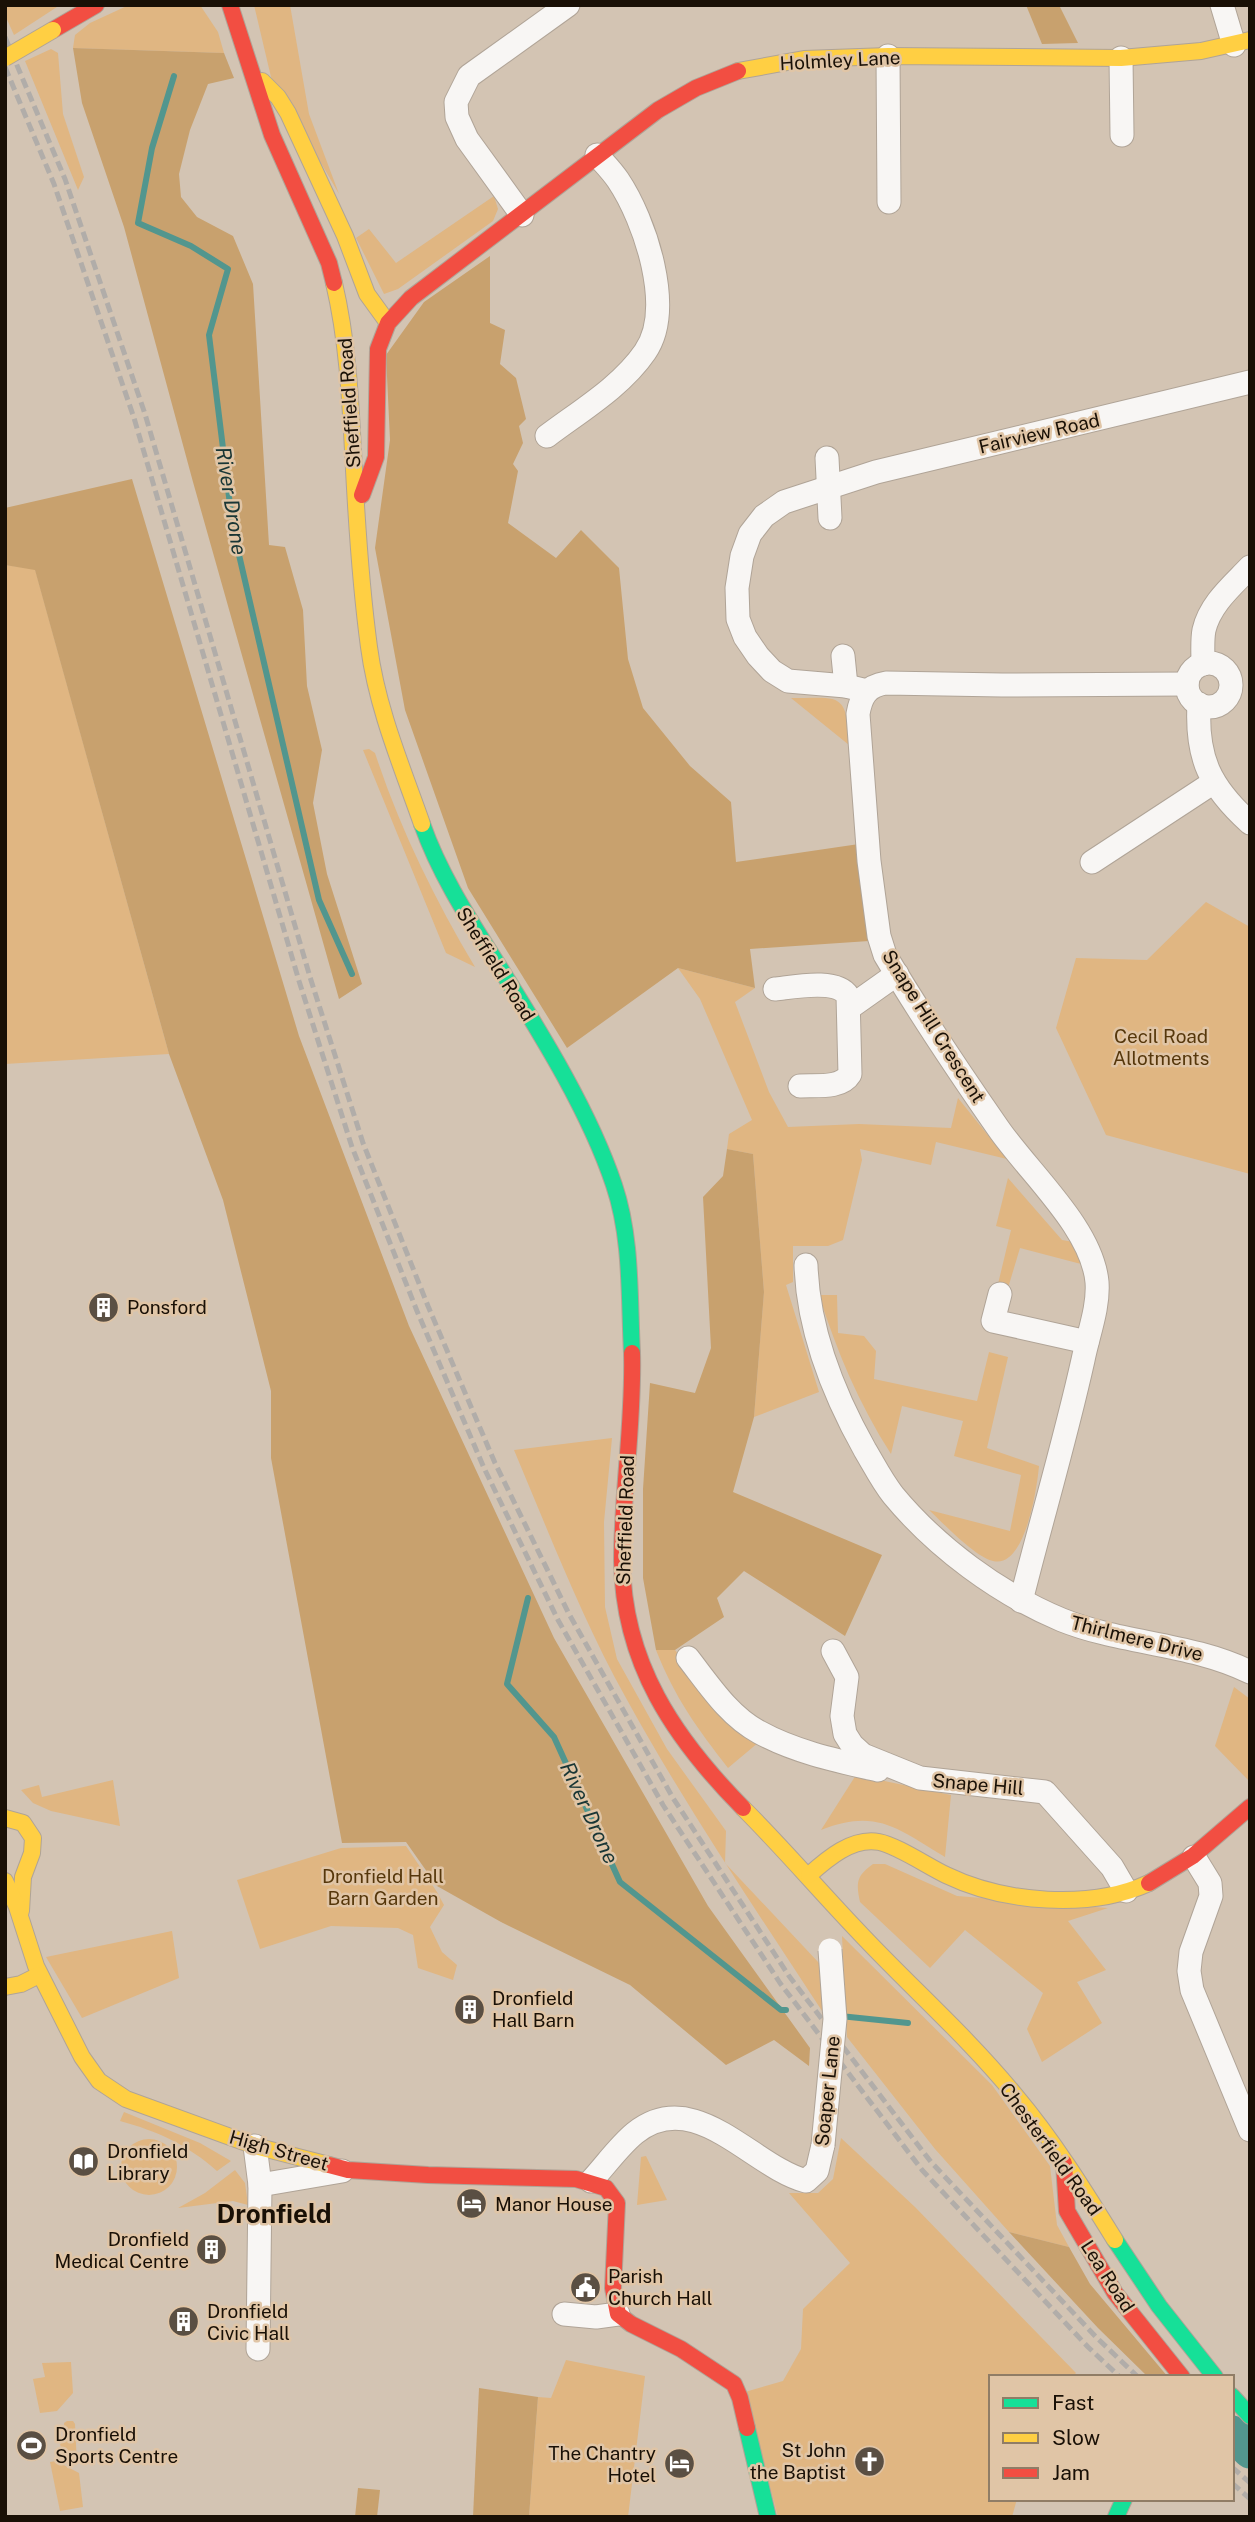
<svg xmlns="http://www.w3.org/2000/svg" width="1255" height="2522" viewBox="0 0 1255 2522" font-family="'Public Sans',sans-serif">
<rect width="100%" height="100%" fill="#d3c4b3"/>
<g fill="#e0b682">
<polygon points="5,5 60,5 14,35 5,15"/>
<polygon points="129,5 200,5 218,32 224,53 73,48 75,35 90,23"/>
<polygon points="254,5 290,5 309,114 339,194 271,77"/>
<polygon points="51,49 58,53 63,114 84,177 78,190 25,61"/>
<polygon points="494,196 498,209 493,221 398,289 384,294 356,238 369,229 396,263"/>
<polygon points="5,565 35,569 169,1054 5,1064"/>
<path d="M791 698C840 698 847 691 849 745Z"/>
<path d="M369 749 375 753C400 829 434 898 475 967L446 953 363 750Z"/>
<polygon points="1206,902 1250,927 1250,1174 1106,1135 1056,1028 1076,958 1147,960"/>
<polygon points="678,968 755,988 735,1002 769,1092 788,1127 859,1124 951,1128 958,1098 1007,1159 936,1142 931,1165 860,1149 862,1160 843,1240 828,1246 793,1246 793,1282 786,1285 819,1392 754,1417 764,1292 753,1154 727,1149 729,1134 752,1120 700,999"/>
<polygon points="1008,1178 1062,1240 1074,1242 1081,1264 1020,1248 1008,1288 998,1284 1011,1230 996,1226"/>
<path d="M819 1295H837L838 1333 864 1336 876 1351 874 1379 977 1401 989 1352 1008 1357 987 1448 1039 1466C1037 1489 1025 1569 993 1561 975 1557 943 1523 929 1510L1010 1531 1021 1475 954 1456 963 1421 902 1406 891 1454C859 1404 837 1352 819 1295Z"/>
<path d="M612 1438 604 1522 605 1607 617 1659 667 1749 726 1831 725 1863 819 1963 824 2014C756 1910 686 1807 626 1698 582 1619 549 1533 514 1450Z"/>
<path d="M656 1650H675L702 1686 759 1742 728 1768C697 1728 675 1698 656 1650Z"/>
<polygon points="1234,1687 1250,1699 1250,1782 1215,1746"/>
<path d="M856 1775 951 1795 945 1857C898 1829 877 1808 821 1830Z"/>
<polygon points="113,1780 120,1826 51,1811 33,1803 21,1790 39,1785 42,1797"/>
<polygon points="406,1846 437,1892 444,1905 430,1927 442,1952 457,1965 453,1980 418,1968 413,1935 398,1928 331,1926 260,1949 237,1880 341,1848"/>
<path d="M873 1864H885L957 1896 1108 1908 1068 1921 1106 1970 1077 1982 1102 2023 1042 2062 1027 2029 1043 1993 965 1930 930 1968 860 1902C856 1883 856 1876 873 1864Z"/>
<polygon points="172,1931 179,1978 82,2018 46,1957"/>
<polygon points="842,1936 992,2085 1050,2166 1057,2225 1069,2247 1009,2232 935,2149 847,2037"/>
<path d="M124 2112 200 2143 231 2161 217 2171C188 2145 157 2131 120 2121Z"/>
<polygon points="841,2138 915,2207 1076,2373 1072,2377 991,2377 991,2499 1017,2499 1012,2517 778,2517 745,2392 783,2381 801,2349 803,2309 850,2263 789,2193 818,2193 833,2179"/>
<circle cx="149" cy="2167" r="28"/>
<polygon points="646,2156 667,2200 637,2205 641,2157"/>
<polygon points="235,2170 245,2183 248,2205 233,2201 178,2208 205,2193"/>
<polygon points="566,2360 645,2376 628,2517 529,2517 538,2397 551,2398"/>
<polygon points="71,2362 73,2393 57,2411 40,2413 33,2379 45,2377 42,2363"/>
<polygon points="67,2421 73,2421 75,2424 77,2464 60,2456 62,2451 60,2444 65,2440 64,2423"/>
<polygon points="56,2461 79,2473 83,2507 60,2511 50,2462"/>
</g>
<g fill="#c8a16e">
<polygon points="1026,5 1059,5 1078,43 1042,44"/>
<polygon points="73,48 224,53 234,78 208,84 190,130 179,174 181,197 197,217 233,236 253,284 269,545 285,547 303,610 307,686 322,750 313,803 327,874 362,984 339,999 193,482 124,227 82,103"/>
<polygon points="490,256 490,323 505,330 500,364 516,378 526,419 519,426 523,443 513,464 518,471 508,523 556,558 581,530 619,568 628,659 643,708 690,766 731,802 736,862 859,844 869,941 750,949 755,988 678,968 567,1048 468,888 405,710 375,548 390,440 386,355 424,302"/>
<polygon points="132,479 299,1036 409,1326 554,1638 708,1906 810,2048 809,2066 774,2040 726,2065 630,1985 501,1922 437,1886 406,1842 342,1843 271,1458 271,1391 223,1200 169,1054 35,570 5,565 5,508"/>
<polygon points="727,1149 753,1154 764,1292 754,1417 733,1492 882,1555 845,1636 744,1571 717,1598 724,1617 675,1650 656,1650 643,1578 643,1489 650,1383 695,1393 711,1348 703,1197 723,1176"/>
<polygon points="1009,2232 1069,2247 1090,2284 1168,2377 1148,2377 1098,2328"/>
<polygon points="479,2388 538,2397 529,2517 473,2517"/>
<polygon points="358,2488 380,2490 377,2517 355,2517"/>
</g>
<g fill="none" stroke-linecap="round" stroke-linejoin="round">
<g stroke="#52968e" stroke-width="6">
<polyline points="174,76 152,148 138,223 191,246 228,269 209,335 233,529 319,900 352,974"/>
<polyline points="528,1598 507,1684 554,1737 620,1882 781,2010 786,2010"/>
<polyline points="840,2016 908,2023"/>
</g>
<polyline stroke="#52968e" stroke-width="35" points="1232,2433 1250,2451"/>
<defs>
<g id="street">
<polyline points="1222,5 1234,45"/>
<polyline points="888,56 889,202"/>
<polyline points="1121,58 1122,135"/>
<polyline points="522,215 467,139 457,117 456,102 469,76 568,5"/>
<path d="M547 436C580 411 621 387 645 352 675 309 645 220 618 180 612 171 604 163 597 155"/>
<polyline points="827,458 830,518"/>
<polyline points="843,656 846,686"/>
<circle cx="1209" cy="685" r="22"/>
<path d="M1203 664C1203 653 1202 640 1204 630 1210 604 1232 586 1250 567"/>
<polyline points="867,691 846,686 788,681 772,671 758,656 745,637 738,619 737,588 742,556 750,534 764,516 784,502 876,472 1250,382"/>
<path d="M1199 704C1196 758 1210 787 1250 823"/>
<polyline points="1092,862 1214,782"/>
<path d="M775 989C794 987 837 978 848 996L850 1074C841 1089 816 1085 800 1086"/>
<polyline points="849,1008 897,974"/>
<path d="M806 1265C808 1331 833 1393 865 1450 874 1465 882 1481 893 1495 936 1547 999 1594 1062 1620 1122 1644 1191 1643 1250 1672"/>
<polyline points="1000,1294 993,1321 1087,1342"/>
<path d="M1021 1601C1041 1521 1065 1441 1083 1360 1088 1335 1099 1307 1097 1282 1092 1228 1029 1173 998 1128 959 1072 920 1014 885 955L879 936 869 861 858 714C861 696 867 686 886 683L1002 685 1187 684"/>
<polyline points="833,1651 847,1677 842,1716 845,1734 852,1745 863,1755 920,1778 1045,1792 1112,1867 1126,1891"/>
<path d="M688 1658C709 1685 729 1716 759 1732 795 1752 838 1761 878 1770"/>
<polyline points="1194,1857 1210,1883 1211,1896 1191,1952 1189,1971 1192,1990 1250,2130"/>
<polyline points="255,2146 260,2185 258,2349"/>
<path d="M591 2181C605 2166 619 2146 635 2133 695 2085 752 2167 806 2181L817 2171 823 2145"/>
<polyline points="260,2185 342,2171"/>
<polyline points="564,2314 596,2317 618,2314"/>
</g>
<g id="fast">
<path d="M422 824C441 878 473 925 503 973 543 1037 590 1113 614 1185 632 1238 629 1297 632 1353"/>
<polyline points="1115,2240 1159,2306 1215,2377"/>
<polyline points="1232,2396 1250,2416"/>
<polyline points="747,2428 768,2517"/>
<polyline points="1116,2517 1124,2499"/>
</g>
<g id="slow">
<polyline points="738,71 804,59 888,56 1121,58 1201,51 1250,40"/>
<polyline points="262,81 278,97 288,113 345,236 367,294 388,323"/>
<path d="M334 283C350 351 351 419 355 488 358 541 362 595 369 647 377 708 402 767 422 824"/>
<path d="M743 1808C782 1847 818 1889 856 1929 908 1985 966 2035 1015 2095 1053 2140 1084 2190 1115 2240"/>
<polyline points="5,1818 23,1823 33,1838 32,1853 23,1877 21,1911"/>
<path d="M809 1875C827 1859 852 1837 879 1842 896 1845 929 1867 946 1875 1004 1903 1090 1910 1149 1883"/>
<polyline points="5,1881 17,1907 36,1966 82,2057 99,2081 126,2099 255,2146 329,2165"/>
<polyline points="5,1987 21,1984 39,1975"/>
</g>
<g id="jam">
<polyline points="230,5 272,135 329,263 334,283"/>
<polyline points="53,30 96,5"/>
<polyline points="362,495 376,457 378,349 388,323 411,298 658,110 696,88 738,71"/>
<path d="M632 1353C634 1422 622 1492 622 1561 623 1663 674 1738 743 1808"/>
<polyline points="1149,1883 1193,1856 1250,1807"/>
<polyline points="1064,2163 1067,2211 1115,2293 1182,2377"/>
<polyline points="329,2165 348,2170 428,2175 576,2179 606,2188 617,2203 613,2288 618,2314 631,2324 681,2349 734,2384 740,2398 747,2428"/>
</g>
</defs>
<use href="#street" stroke="#b0a497" stroke-width="25"/>
<use href="#fast" stroke="#b0a497" stroke-width="18"/>
<use href="#slow" stroke="#b0a497" stroke-width="18"/>
<use href="#jam" stroke="#b0a497" stroke-width="18"/>
<use href="#street" stroke="#f8f6f4" stroke-width="23"/>
<use href="#fast" stroke="#16e098" stroke-width="16"/>
<use href="#slow" stroke="#ffcf43" stroke-width="16"/>
<use href="#jam" stroke="#f24e42" stroke-width="16"/>
<g stroke="#b1ada9" stroke-width="5" stroke-dasharray="10 5" stroke-linecap="butt">
<polyline points="5,37 65,179 145,414 310,977 363,1143 428,1306 495,1463 569,1614 673,1798 789,1976 931,2162 1097,2338 1138,2377"/>
<polyline points="5,67 54,184 134,418 299,981 352,1147 417,1311 484,1468 558,1620 663,1805 780,1983 922,2170 1088,2347 1120,2377"/>
<polyline points="1232,2467 1250,2483"/>
<polyline points="1232,2483 1250,2499"/>
</g>
<defs>
<polyline id="street-bridge" points="823,2145 835,2019 830,1950"/>
<polyline id="slow-bridge" points="5,58 53,30"/>
</defs>
<use href="#street-bridge" stroke="#b0a497" stroke-width="25" stroke-linecap="butt"/>
<use href="#slow-bridge" stroke="#b0a497" stroke-width="18" stroke-linecap="butt"/>
<use href="#street-bridge" stroke="#f8f6f4" stroke-width="23"/>
<use href="#slow-bridge" stroke="#ffcf43" stroke-width="16"/>
</g>
<defs>
<symbol id="building-disc" viewBox="-11 -11 22 22"><circle r="9.5" fill="#5a4f43" stroke="#e0c5a6"/><path d="M-4-6H4V6H1V3H-1V6H-4ZM-2.5-4.3h1.7v1.8h-1.7ZM.8-4.3h1.7v1.8H.8ZM-2.5-1h1.7V.8h-1.7ZM.8-1h1.7V.8H.8Z" fill="#fff"/></symbol>
<symbol id="library-disc" viewBox="-11 -11 22 22"><circle r="9.5" fill="#5a4f43" stroke="#e0c5a6"/><path d="M-6-4Q-3-5.5-.7-3.5V5Q-3 3-6 4ZM6-4Q3-5.5 .7-3.5V5Q3 3 6 4Z" fill="#fff"/></symbol>
<symbol id="hotel-disc" viewBox="-11 -11 22 22"><circle r="9.5" fill="#5a4f43" stroke="#e0c5a6"/><path d="M-6-4.5h1.5V1H6V5H4.5V3h-9V5H-6ZM-4 0a1.8 1.8 0 1 1 3.6 0ZM.5 0V-2.5h3Q6-2.5 6 0Z" fill="#fff"/></symbol>
<symbol id="civic-disc" viewBox="-11 -11 22 22"><circle r="9.5" fill="#5a4f43" stroke="#e0c5a6"/><path d="M-.6-6.5H3V-4.5H.6V-3L4-1V1h2V6H-6V1h2V-1L-.6-3ZM-1.2 2.5V6h2.4V2.5Z" fill="#fff"/></symbol>
<symbol id="stadium-disc" viewBox="-11 -11 22 22"><circle r="9.5" fill="#5a4f43" stroke="#e0c5a6"/><path d="M0-5a6.5 5 0 1 0 0 10a6.5 5 0 1 0 0-10ZM-3.5-1.8h7v3.6h-7Z" fill="#fff"/></symbol>
<symbol id="church-disc" viewBox="-11 -11 22 22"><circle r="9.5" fill="#5a4f43" stroke="#e0c5a6"/><path d="M-1.2-6h2.4v3.5h3.3v2.4h-3.3V6h-2.4V-.1h-3.3v-2.4h3.3Z" fill="#fff"/></symbol>
</defs>
<g fill-rule="evenodd">
<use href="#building-disc" x="86" y="1290" width="35" height="35"/>
<use href="#building-disc" x="452" y="1992" width="35" height="35"/>
<use href="#library-disc" x="66" y="2144" width="35" height="35"/>
<use href="#hotel-disc" x="454" y="2186" width="35" height="35"/>
<use href="#building-disc" x="194" y="2232" width="35" height="35"/>
<use href="#civic-disc" x="568" y="2270" width="35" height="35"/>
<use href="#building-disc" x="166" y="2304" width="35" height="35"/>
<use href="#stadium-disc" x="14" y="2428" width="35" height="35"/>
<use href="#church-disc" x="852" y="2444" width="35" height="35"/>
<use href="#hotel-disc" x="662" y="2446" width="35" height="35"/>
</g>
<g text-anchor="middle" stroke-width="5" stroke-linejoin="round" paint-order="stroke">
<g font-size="19" fill="#191006" stroke="#e0c5a6">
<text transform="translate(840 60) rotate(-3)" y="7">Holmley Lane</text>
<text transform="translate(349 403) rotate(-94)" y="7">Sheffield Road</text>
<text transform="translate(1039 433) rotate(-13)" y="7">Fairview Road</text>
<text transform="translate(496 964) rotate(58)" y="7">Sheffield Road</text>
<text transform="translate(934 1026) rotate(58)" y="7">Snape Hill Crescent</text>
<text transform="translate(625 1520) rotate(-88)" y="7">Sheffield Road</text>
<text transform="translate(1137 1638) rotate(14)" y="7">Thirlmere Drive</text>
<text transform="translate(978 1784) rotate(5)" y="7">Snape Hill</text>
<text transform="translate(827 2091) rotate(-84)" y="7">Soaper Lane</text>
<text transform="translate(1051 2149) rotate(54)" y="7">Chesterfield Road</text>
<text transform="translate(279 2150) rotate(16)" y="7">High Street</text>
<text transform="translate(1108 2276) rotate(57)" y="7">Lea Road</text>
</g>
<g font-size="19" fill="#56370b" stroke="#e0c5a6">
<text x="1161" y="1043">Cecil Road<tspan x="1161" dy="22">Allotments</tspan></text>
<text x="383" y="1883">Dronfield Hall<tspan x="383" dy="22">Barn Garden</tspan></text>
</g>
<g font-size="19" fill="#191006" stroke="#e0c5a6" text-anchor="start">
<text x="127" y="1314">Ponsford</text>
<text x="492" y="2005">Dronfield<tspan x="492" dy="22">Hall Barn</tspan></text>
<text x="107" y="2158">Dronfield<tspan x="107" dy="22">Library</tspan></text>
<text x="495" y="2211">Manor House</text>
<text x="189" y="2246" text-anchor="end">Dronfield<tspan x="189" dy="22">Medical Centre</tspan></text>
<text x="608" y="2283">Parish<tspan x="608" dy="22">Church Hall</tspan></text>
<text x="207" y="2318">Dronfield<tspan x="207" dy="22">Civic Hall</tspan></text>
<text x="55" y="2441">Dronfield<tspan x="55" dy="22">Sports Centre</tspan></text>
<text x="846" y="2457" text-anchor="end">St John<tspan x="846" dy="22">the Baptist</tspan></text>
<text x="656" y="2460" text-anchor="end">The Chantry<tspan x="656" dy="22">Hotel</tspan></text>
</g>
<g font-size="21" font-style="italic" fill="#193635" stroke="#e0c5a6">
<text transform="translate(231 501) rotate(81)" y="7">River Drone</text>
<text transform="translate(589 1813) rotate(65)" y="7">River Drone</text>
</g>
<g font-size="26" font-weight="bold" fill="#191006" stroke="#e0c5a6">
<text x="274" y="2223">Dronfield</text>
</g>
</g>
<rect width="1255" height="2522" fill="none" stroke="#191006" stroke-width="14"/>
<rect x="989" y="2375" width="245" height="126" fill="#e0c5a6" stroke="#907d66" stroke-width="2"/>
<rect x="1003" y="2398" width="35" height="10" fill="#16e098" stroke="#907d66" stroke-width="2"/>
<text x="1052" y="2410" font-size="21" fill="#191006">Fast</text>
<rect x="1003" y="2433" width="35" height="10" fill="#ffcf43" stroke="#907d66" stroke-width="2"/>
<text x="1052" y="2445" font-size="21" fill="#191006">Slow</text>
<rect x="1003" y="2468" width="35" height="10" fill="#f24e42" stroke="#907d66" stroke-width="2"/>
<text x="1052" y="2480" font-size="21" fill="#191006">Jam</text>
</svg>
